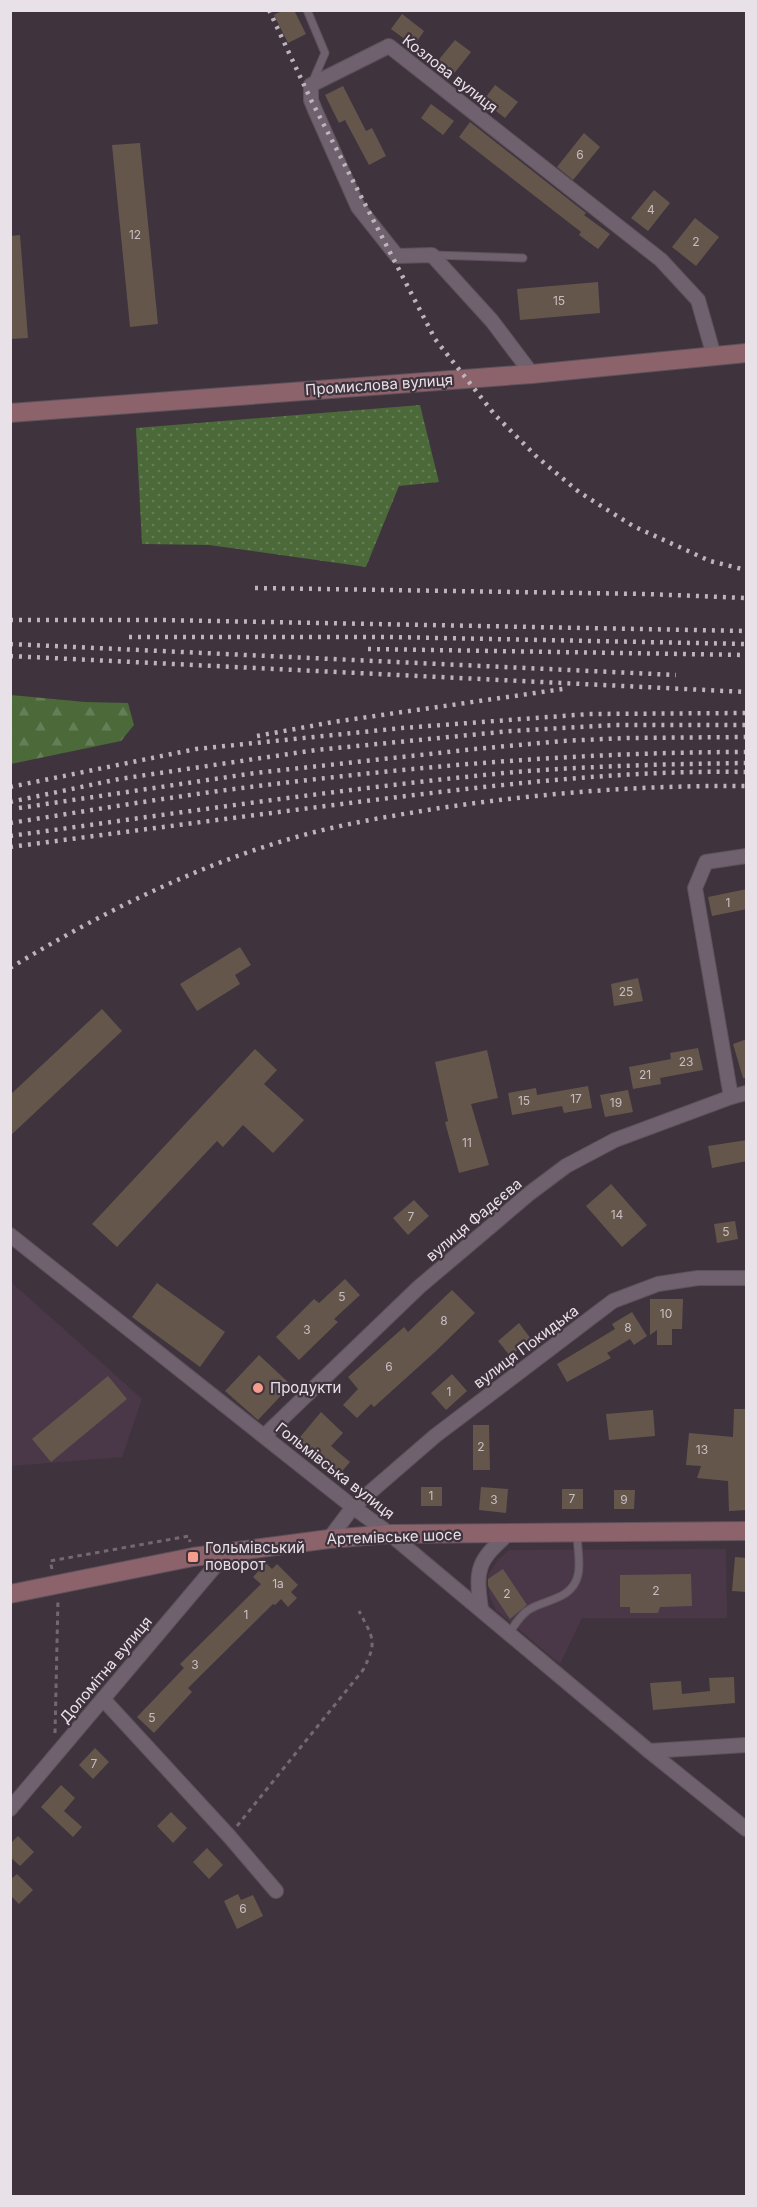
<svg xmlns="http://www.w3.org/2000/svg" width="757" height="2207" viewBox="0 0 757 2207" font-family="Inter,sans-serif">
<defs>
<pattern id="forest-firs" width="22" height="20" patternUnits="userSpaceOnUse" patternTransform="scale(1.5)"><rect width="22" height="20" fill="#4b6939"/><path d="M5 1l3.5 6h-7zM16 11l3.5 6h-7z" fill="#657e56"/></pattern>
<pattern id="garden-dots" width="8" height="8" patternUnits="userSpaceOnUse" patternTransform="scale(1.5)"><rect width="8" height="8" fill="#4b6939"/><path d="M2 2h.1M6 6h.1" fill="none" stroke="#657e56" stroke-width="1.8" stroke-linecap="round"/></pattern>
</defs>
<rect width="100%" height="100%" fill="#3f333e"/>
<g fill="#4a3848">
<polygon points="11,1282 142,1399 122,1457 11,1466"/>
<polygon points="726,1549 727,1618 582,1618 560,1664 496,1610 489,1595 488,1575 498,1560 509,1550"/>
</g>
<polygon fill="url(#forest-firs)" points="11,695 85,702 128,703 134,725 121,741 11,764"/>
<polygon fill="url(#garden-dots)" points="420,405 439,482 399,486 366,567 209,545 142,544 136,428"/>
<g fill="#65564c">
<polygon points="283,10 294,10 306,34 288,43 274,15"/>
<polygon points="402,14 424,31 414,46 391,29"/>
<polygon points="455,40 471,52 452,76 436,63"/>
<polygon points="495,85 518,102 505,118 483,101"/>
<polygon points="343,86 366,131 372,128 386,156 369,165 345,120 339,123 325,95"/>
<polygon points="431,104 454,121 443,135 421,118"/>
<polygon points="470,122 586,213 584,215 610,234 598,249 579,235 581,232 459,137"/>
<polygon points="584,133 600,147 573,180 557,167"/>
<polygon points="140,143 158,324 130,327 112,145"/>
<polygon points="654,190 670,203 648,231 631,218"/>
<polygon points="695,218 719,237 696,266 672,247"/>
<polygon points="20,235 28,338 10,339 10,236"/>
<polygon points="598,282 600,313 520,320 517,289"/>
<polygon points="747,889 747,909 712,916 708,897"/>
<polygon points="240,947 251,965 235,975 240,984 197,1011 180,984"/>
<polygon points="638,978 643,1001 614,1006 611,984"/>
<polygon points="102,1009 122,1031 10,1136 10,1095"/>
<polygon points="747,1039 747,1078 743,1078 733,1044"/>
<polygon points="698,1048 703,1070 660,1078 661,1084 633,1089 629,1067 671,1059 670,1053"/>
<polygon points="255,1049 277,1070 264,1084 304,1120 273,1153 243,1125 223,1147 217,1141 117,1247 92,1224"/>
<polygon points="487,1050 498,1098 471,1104 489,1165 459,1173 445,1122 448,1121 435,1062"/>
<polygon points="588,1086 592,1108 564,1113 562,1106 512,1115 508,1093 536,1088 537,1095"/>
<polygon points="628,1090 633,1112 605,1117 600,1095"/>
<polygon points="747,1140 747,1161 712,1168 708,1146"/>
<polygon points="611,1184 647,1225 622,1247 586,1206"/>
<polygon points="414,1200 429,1216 408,1235 393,1218"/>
<polygon points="735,1221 738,1239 717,1243 714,1224"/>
<polygon points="345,1279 360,1295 334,1319 338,1322 299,1360 276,1337 314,1299 319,1303"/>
<polygon points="157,1283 225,1332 200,1367 132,1317"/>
<polygon points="452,1290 475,1313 436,1351 374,1407 371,1404 357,1418 343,1405 358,1389 348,1377 404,1327 408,1332"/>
<polygon points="650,1299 683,1299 682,1329 672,1329 672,1345 657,1345 657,1330 650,1335"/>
<polygon points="632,1312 647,1336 634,1345 630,1339 607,1353 611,1358 567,1382 557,1364 615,1329 612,1324"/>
<polygon points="519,1323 531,1339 510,1356 498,1341"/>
<polygon points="259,1355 291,1385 258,1420 225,1391"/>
<polygon points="452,1374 467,1391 446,1410 431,1393"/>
<polygon points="108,1376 127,1399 51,1462 32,1439"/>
<polygon points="734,1409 747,1409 747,1510 729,1511 728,1481 697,1478 701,1466 686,1465 689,1433 733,1437"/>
<polygon points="653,1410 655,1436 609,1440 606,1414"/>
<polygon points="321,1412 343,1433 331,1446 350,1462 337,1477 296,1442"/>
<polygon points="473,1425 489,1425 490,1470 473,1470"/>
<rect x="421" y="1487" width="21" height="19"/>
<polygon points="481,1487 508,1489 506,1513 479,1510"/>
<rect x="562" y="1489" width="21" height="20"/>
<polygon points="614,1490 635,1490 634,1509 614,1509"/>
<polygon points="735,1557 747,1558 747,1592 732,1591"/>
<polygon points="266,1563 272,1569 277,1564 298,1585 291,1592 297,1598 288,1607 281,1599 275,1605 273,1604 188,1688 192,1692 154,1733 137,1717 184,1668 180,1664 261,1584 253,1577"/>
<polygon points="503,1569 527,1605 510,1619 488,1586 488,1579"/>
<polygon points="691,1574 692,1606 660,1607 658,1613 630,1613 630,1607 620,1607 620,1575"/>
<polygon points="734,1677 735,1703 653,1710 650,1683 681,1681 682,1694 710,1691 709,1678"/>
<polygon points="95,1748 109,1762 93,1779 79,1765"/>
<polygon points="61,1785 75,1798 64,1811 82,1827 73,1837 41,1807"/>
<polygon points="171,1812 187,1828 173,1843 157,1826"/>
<polygon points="18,1836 34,1852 20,1866 10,1857 10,1844"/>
<polygon points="207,1848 223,1865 209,1879 193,1862"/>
<polygon points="17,1874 33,1890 19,1904 10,1895 10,1880"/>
<polygon points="238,1894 241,1900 253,1895 263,1916 237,1929 224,1901"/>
</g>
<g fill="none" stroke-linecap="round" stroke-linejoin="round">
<defs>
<g id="service">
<polyline points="307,10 325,53 312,83"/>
<polyline points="433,255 523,258"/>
<path d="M509 1633C514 1626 520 1616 527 1611 543 1599 572 1601 578 1575 581 1562 577 1546 577 1533"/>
</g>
<g id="minor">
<polyline points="532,374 492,321 432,255 397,256 358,207 315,110 311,100 311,85 389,46 661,260 698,300 714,356"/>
<polyline points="731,1097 695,888 706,862 746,856"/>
<polyline points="10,1235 353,1507 390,1534 649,1751 746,1829"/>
<polyline points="264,1436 419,1287 530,1193 566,1166 615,1140 731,1097 746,1093"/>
<polyline points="329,1539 353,1507 435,1436 613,1301 658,1284 698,1278 746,1278"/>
<path d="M481 1609C475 1567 478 1561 509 1533"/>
<polyline points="103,1699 229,1836 276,1891"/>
<polyline points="649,1751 746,1745"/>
<polyline points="10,1809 227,1552"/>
</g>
<g id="secondary">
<polyline points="10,413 532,374 746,353"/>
<polyline points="10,1594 193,1557 329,1539 390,1534 746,1531"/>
</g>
</defs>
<use href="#service" stroke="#5d525b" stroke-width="9"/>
<use href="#minor" stroke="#5d525b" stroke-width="16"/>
<use href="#secondary" stroke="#5d525b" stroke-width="20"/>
<g stroke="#746973" stroke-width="3" stroke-dasharray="4.5 4.5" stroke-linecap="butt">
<polyline points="52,1569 50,1561 189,1536 190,1542"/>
<polyline points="55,1733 58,1599"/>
<path d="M237 1826 363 1670C378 1641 373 1638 359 1611"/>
</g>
<use href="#service" stroke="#6f616d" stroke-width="7"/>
<use href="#minor" stroke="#6f616d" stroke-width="14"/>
<use href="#secondary" stroke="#8c626b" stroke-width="18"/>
<g stroke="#bdb4bc" stroke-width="4.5" stroke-dasharray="3 6" stroke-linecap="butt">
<polyline points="269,10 311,100 435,339 495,415 537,457 579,492 633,526 710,561 746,570"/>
<polyline points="255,588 647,594 746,598"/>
<polyline points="10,620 161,620 746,631"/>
<polyline points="129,637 389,637 746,644"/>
<polyline points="10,644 676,675"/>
<polyline points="368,649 746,655"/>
<polyline points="10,656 746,692"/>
<polyline points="257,736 333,722 563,689"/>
<polyline points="10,787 196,749 402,728 589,714 746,713"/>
<polyline points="10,802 119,779 316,750 511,731 615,725 746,725"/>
<polyline points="19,808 255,773 475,749 562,741 627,738 746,737"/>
<path d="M10 823C93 810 175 796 258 786 420 766 583 752 746 752"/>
<path d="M10 836C178 813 346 788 515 772 592 766 669 764 746 763"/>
<path d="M10 847C140 830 269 813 398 797 514 783 630 770 746 772"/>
<path d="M10 968C104 911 205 861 311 833 353 822 397 815 440 808 541 793 644 785 746 786"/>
</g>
</g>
<g fill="#f49d8c" stroke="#3f333e" stroke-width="2">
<circle cx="258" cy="1388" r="6"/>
<rect x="187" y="1551" width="12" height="12" rx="3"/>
</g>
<g text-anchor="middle" stroke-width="4.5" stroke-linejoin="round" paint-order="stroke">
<g font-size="12" fill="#c8bec1">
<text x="580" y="159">6</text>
<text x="651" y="214">4</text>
<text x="135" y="239">12</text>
<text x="696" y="246">2</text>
<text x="559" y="305">15</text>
<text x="728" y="907">1</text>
<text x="626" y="996">25</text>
<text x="686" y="1066">23</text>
<text x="645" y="1079">21</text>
<text x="576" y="1103">17</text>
<text x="524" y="1105">15</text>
<text x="616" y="1107">19</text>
<text x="467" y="1147">11</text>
<text x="617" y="1219">14</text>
<text x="411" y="1221">7</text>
<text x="726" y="1236">5</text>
<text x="342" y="1301">5</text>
<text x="666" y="1318">10</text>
<text x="444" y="1325">8</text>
<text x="628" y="1332">8</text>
<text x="307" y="1334">3</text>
<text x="389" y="1371">6</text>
<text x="449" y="1396">1</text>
<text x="481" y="1451">2</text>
<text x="702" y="1454">13</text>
<text x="431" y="1500">1</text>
<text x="572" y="1503">7</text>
<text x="494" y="1504">3</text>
<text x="624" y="1504">9</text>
<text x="278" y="1588">1а</text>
<text x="656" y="1595">2</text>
<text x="507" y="1598">2</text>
<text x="246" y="1619">1</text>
<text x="195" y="1669">3</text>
<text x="152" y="1722">5</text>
<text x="94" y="1768">7</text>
<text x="243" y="1913">6</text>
</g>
<g font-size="15" fill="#e9e1e8" stroke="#3f333e">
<text transform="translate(450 74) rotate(38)" y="5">Козлова вулиця</text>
<text transform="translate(379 385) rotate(-4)" y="5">Промислова вулиця</text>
<text transform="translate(474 1220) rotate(-40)" y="5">вулиця Фадєєва</text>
<text transform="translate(526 1347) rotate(-37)" y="5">вулиця Покидька</text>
<text transform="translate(335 1471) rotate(38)" y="5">Гольмівська вулиця</text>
<text transform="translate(394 1537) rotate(-2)" y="5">Артемівське шосе</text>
<text transform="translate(106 1670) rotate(-50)" y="5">Доломітна вулиця</text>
</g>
<g font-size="15" fill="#e9e1e8" stroke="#3f333e" text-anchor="start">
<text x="270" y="1393">Продукти</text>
<text x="205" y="1553">Гольмівський<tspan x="205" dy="17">поворот</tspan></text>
</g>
</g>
<rect width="757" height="2207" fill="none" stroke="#e9e1e8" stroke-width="24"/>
</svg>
